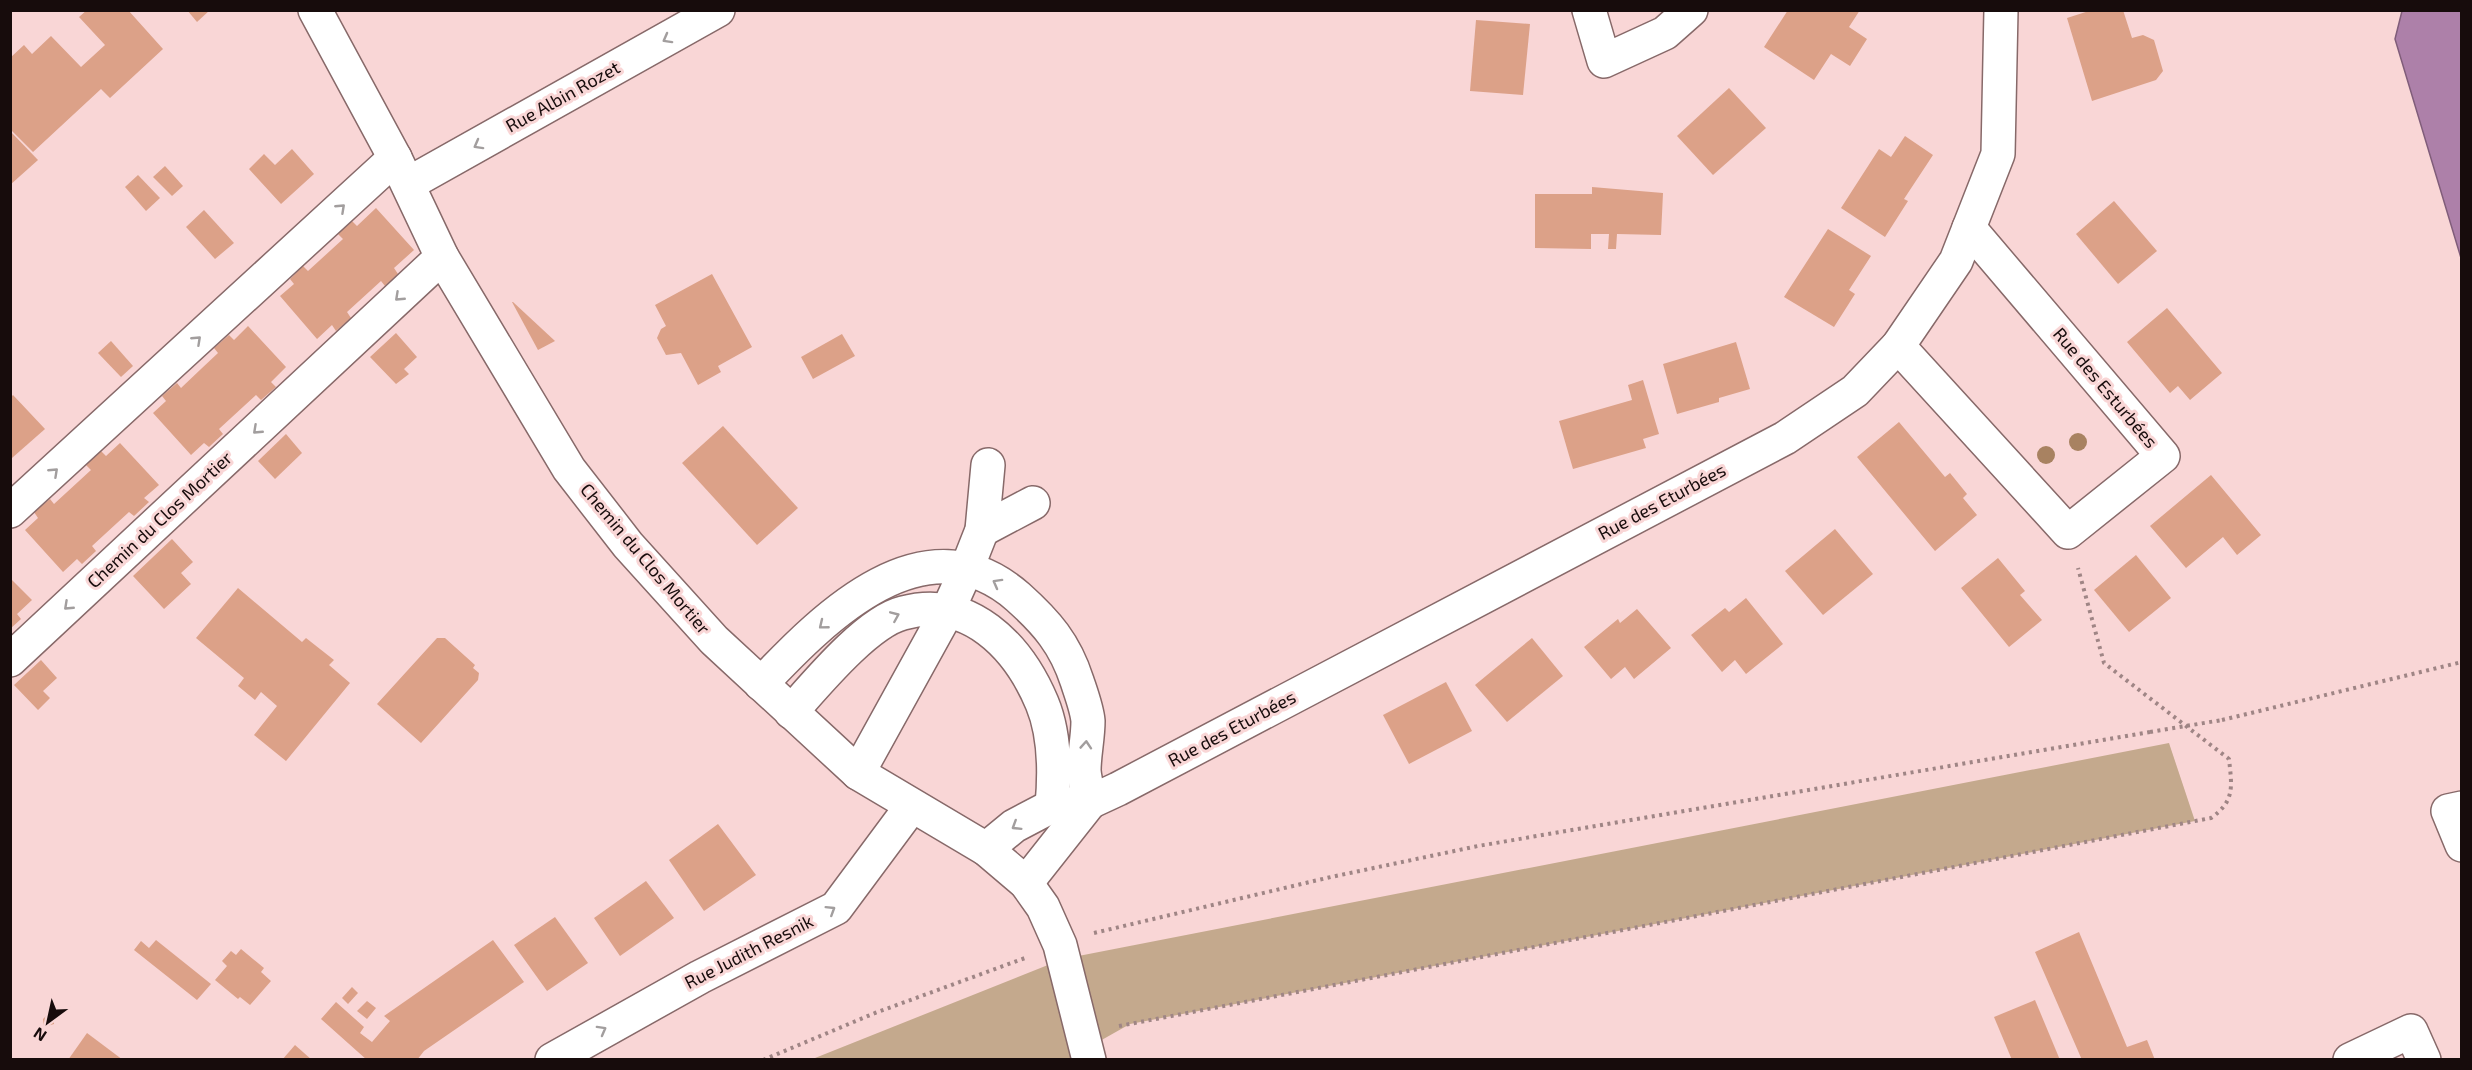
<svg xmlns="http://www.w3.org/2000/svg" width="2472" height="1070" viewBox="0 0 2472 1070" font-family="'Exo 2',sans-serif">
<rect width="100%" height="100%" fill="#f9d6d6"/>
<polygon fill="#c4a98d" points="2169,743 2195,821 1130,1024 1068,1059 810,1060 1063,959"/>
<polygon fill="#ad80a9" stroke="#805d7a" stroke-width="1.5" points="2402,11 2461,11 2461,258 2395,39"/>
<g fill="#dca188">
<polygon points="87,10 128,10 163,49 110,98 101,89 33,152 10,129 10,58 24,45 32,54 51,36 81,67 105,45 79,17"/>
<polygon points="187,10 210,10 197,22"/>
<polygon points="1788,10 1860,10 1849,27 1867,39 1850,66 1831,54 1814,80 1764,47"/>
<polygon points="2092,10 2123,10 2132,38 2143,35 2154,40 2163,71 2156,80 2092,101 2067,18"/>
<polygon points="1476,20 1530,24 1523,95 1470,91"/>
<polygon points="1729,88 1766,128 1713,175 1677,136"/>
<polygon points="10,131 38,160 10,185"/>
<polygon points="1905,136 1933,155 1904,199 1908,201 1885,237 1841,208 1879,149 1891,157"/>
<polygon points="292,149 314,174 281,204 249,169 264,154 275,165"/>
<polygon points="165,166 183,186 172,196 153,177"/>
<polygon points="138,175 160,198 146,211 125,187"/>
<polygon points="1592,187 1663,193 1661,235 1617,234 1616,249 1608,249 1609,234 1591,234 1591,249 1535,248 1535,194 1592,194"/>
<polygon points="2114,201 2157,251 2118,284 2076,234"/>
<polygon points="376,208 414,250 394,268 398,274 385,286 381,281 347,312 351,318 336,331 332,325 317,339 280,296 294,284 290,279 303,266 308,271 343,239 338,234 352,221 357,226"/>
<polygon points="204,210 234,243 215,259 186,227"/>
<polygon points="1828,229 1871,256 1849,290 1855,294 1834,327 1784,297"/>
<polygon points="712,274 752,347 718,366 721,372 698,385 681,353 666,355 657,338 661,329 666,326 655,305"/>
<polygon points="512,302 513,302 555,341 538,350"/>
<polygon points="2167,308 2222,373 2190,400 2178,386 2170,393 2127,342"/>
<polygon points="248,326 286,367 271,382 276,387 261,400 256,395 219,429 223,434 209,447 204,443 191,455 153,413 166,401 162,396 177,383 181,388 201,369 218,353 214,348 229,335 234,340"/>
<polygon points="396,333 417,357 404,369 409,374 396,384 370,357"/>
<polygon points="842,334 855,356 813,379 801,357"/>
<polygon points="111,341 133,366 121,377 98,353"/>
<polygon points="1736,342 1750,389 1719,398 1719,402 1677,414 1663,364"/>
<polygon points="1643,380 1659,434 1643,439 1646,448 1573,469 1559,421 1632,400 1628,385"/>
<polygon points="13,395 45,429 12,458 10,398"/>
<polygon points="1899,422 1945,477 1950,473 1967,494 1963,498 1977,515 1935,551 1857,457"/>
<polygon points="723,426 798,508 757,545 682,463"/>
<polygon points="286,434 302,453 275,479 258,461"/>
<polygon points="120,443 159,485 144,498 149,502 134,516 129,512 92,546 96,551 82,564 77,559 63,572 25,530 38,518 34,512 50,499 54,504 91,470 86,465 101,451 106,456"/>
<polygon points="2211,475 2261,535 2237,555 2223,537 2186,568 2150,526"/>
<polygon points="1835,529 1873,574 1823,615 1785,571"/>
<polygon points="172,539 193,562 181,573 191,584 164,609 133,576"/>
<polygon points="2136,555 2171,598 2129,632 2094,590"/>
<polygon points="1998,558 2025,591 2020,595 2042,620 2009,647 1961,588"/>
<polygon points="10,578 32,600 17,614 21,619 10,629"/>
<polygon points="238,588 302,642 306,638 334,660 329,665 350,683 286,761 254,735 277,706 261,692 255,700 238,686 244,678 196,638"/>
<polygon points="1746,598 1783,644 1746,674 1735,660 1722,672 1691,635 1725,608 1729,612"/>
<polygon points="1637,609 1671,648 1634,679 1625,667 1611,679 1584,647 1618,619 1620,623"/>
<polygon points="437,638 445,638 475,665 473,668 479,673 478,680 421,743 377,704"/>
<polygon points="1532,638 1563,676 1507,722 1475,685"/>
<polygon points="41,660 57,678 43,691 50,698 38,710 14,685"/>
<polygon points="1446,682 1472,731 1409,764 1383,715"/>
<polygon points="718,824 756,875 704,911 669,860"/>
<polygon points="646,881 674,918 620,956 594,918"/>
<polygon points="555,917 588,963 547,991 514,945"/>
<polygon points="2079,932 2127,1047 2147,1040 2155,1060 2082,1060 2035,952"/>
<polygon points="156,940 211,984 197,1000 134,950 141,941 149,948"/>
<polygon points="493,940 524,982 424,1051 417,1060 367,1060 321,1019 336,1002 364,1027 360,1033 372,1042 390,1021 384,1016"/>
<polygon points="241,949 264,968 261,972 271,981 250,1005 240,997 238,999 215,980 227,966 222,961 231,951 236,955"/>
<polygon points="352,987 358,993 348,1004 342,998"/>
<polygon points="2035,1000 2060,1060 2012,1060 1994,1017"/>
<polygon points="367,1001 376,1008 367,1019 357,1011"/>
<polygon points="54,1008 60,1011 54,1019 54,1024 44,1027 43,1019"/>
<polygon points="87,1033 123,1060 68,1060"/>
<polygon points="295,1045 312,1060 282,1060"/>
</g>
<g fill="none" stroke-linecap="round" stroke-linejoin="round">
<defs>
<g id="minor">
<polyline points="315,10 395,158 442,257 569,469 628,545 714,640 858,773 986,849 1026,883 1043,907 1060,945 1089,1060"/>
<polyline points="1589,10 1604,61 1665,33 1691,10"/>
<polyline points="408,184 718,10"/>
<polyline points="1898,346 2068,532 2163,456 1969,228"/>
<polyline points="10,511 395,158"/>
<polyline points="982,530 1033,503"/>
<polyline points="10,660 442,257"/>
<path d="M761 684C825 616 925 516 1018 597 1047 623 1065 644 1077 681 1081 693 1087 709 1088 721 1088 738 1084 754 1084 771 1085 781 1088 792 1090 802"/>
<path d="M791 712C816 684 867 622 903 613 969 595 1018 646 1042 703 1055 734 1055 774 1052 806"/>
<polyline points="858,773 948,610 967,568 982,530 988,465"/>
<polyline points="2462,808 2448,811 2462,845"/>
<polyline points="986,849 1014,826 1052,806 1090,802 1118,789 1785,438 1855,391 1898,346 1956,261 1998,154 2001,10"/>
<polyline points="1026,883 1090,802"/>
<polyline points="552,1060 700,977 836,908 911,807"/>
<polyline points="2350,1060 2411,1031 2424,1060"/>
</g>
</defs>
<use href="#minor" stroke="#876969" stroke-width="36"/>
<g stroke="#9f8585" stroke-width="4" stroke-dasharray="3 4.5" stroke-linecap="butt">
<polyline points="2222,720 2462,662"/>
<polyline points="1094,933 1331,877 1478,846 2150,732"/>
<path d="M1119 1026 2211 818C2235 801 2232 787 2229 759L2104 663 2078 568"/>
<polyline points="763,1060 875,1013 1025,958"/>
</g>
<use href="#minor" stroke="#fff" stroke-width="33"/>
<polyline stroke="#9f8585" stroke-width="4" stroke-dasharray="3 4.5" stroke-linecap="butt" points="2150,732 2222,720"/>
</g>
<g fill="#a88261">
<circle cx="2078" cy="442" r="9"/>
<circle cx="2046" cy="455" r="9"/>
</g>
<defs><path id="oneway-chevron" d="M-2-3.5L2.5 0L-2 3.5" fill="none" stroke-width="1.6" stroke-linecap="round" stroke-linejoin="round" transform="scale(1.5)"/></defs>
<g stroke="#a29e9e">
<use href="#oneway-chevron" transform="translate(667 39) rotate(151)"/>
<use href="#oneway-chevron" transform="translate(478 145) rotate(151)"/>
<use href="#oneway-chevron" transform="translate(341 208) rotate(-43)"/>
<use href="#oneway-chevron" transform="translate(399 297) rotate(137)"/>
<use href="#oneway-chevron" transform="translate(197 340) rotate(-43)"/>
<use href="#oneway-chevron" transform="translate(257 430) rotate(137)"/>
<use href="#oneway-chevron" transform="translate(54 472) rotate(-43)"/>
<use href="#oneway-chevron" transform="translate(997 583) rotate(-151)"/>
<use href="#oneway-chevron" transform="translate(68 606) rotate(137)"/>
<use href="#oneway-chevron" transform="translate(895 616) rotate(-23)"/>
<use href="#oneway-chevron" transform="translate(823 625) rotate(141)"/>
<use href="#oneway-chevron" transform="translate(1086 745) rotate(-86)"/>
<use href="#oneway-chevron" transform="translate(1016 826) rotate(148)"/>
<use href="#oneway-chevron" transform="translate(831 910) rotate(-32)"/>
<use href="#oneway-chevron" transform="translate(602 1030) rotate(-29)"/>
</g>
<g text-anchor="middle" stroke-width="6" stroke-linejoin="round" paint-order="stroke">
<g font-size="18" fill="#170c0c" stroke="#f9d6d6">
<text transform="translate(563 97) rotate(-29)" y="6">Rue Albin Rozet</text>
<text transform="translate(2105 388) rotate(50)" y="6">Rue des Esturbées</text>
<text transform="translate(1662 502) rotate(-28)" y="6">Rue des Eturbées</text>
<text transform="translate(160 520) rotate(-43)" y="6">Chemin du Clos Mortier</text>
<text transform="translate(645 559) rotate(50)" y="6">Chemin du Clos Mortier</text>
<text transform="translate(1232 729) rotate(-28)" y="6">Rue des Eturbées</text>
<text transform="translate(749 952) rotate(-27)" y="6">Rue Judith Resnik</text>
</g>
</g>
<rect width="2472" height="1070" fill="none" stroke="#170c0c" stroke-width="24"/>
<g transform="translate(48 1022) rotate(213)" stroke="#f9d6d6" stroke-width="4.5" paint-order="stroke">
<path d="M0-4.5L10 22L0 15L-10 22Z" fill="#170c0c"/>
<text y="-9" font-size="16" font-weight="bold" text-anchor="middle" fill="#170c0c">N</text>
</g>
</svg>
